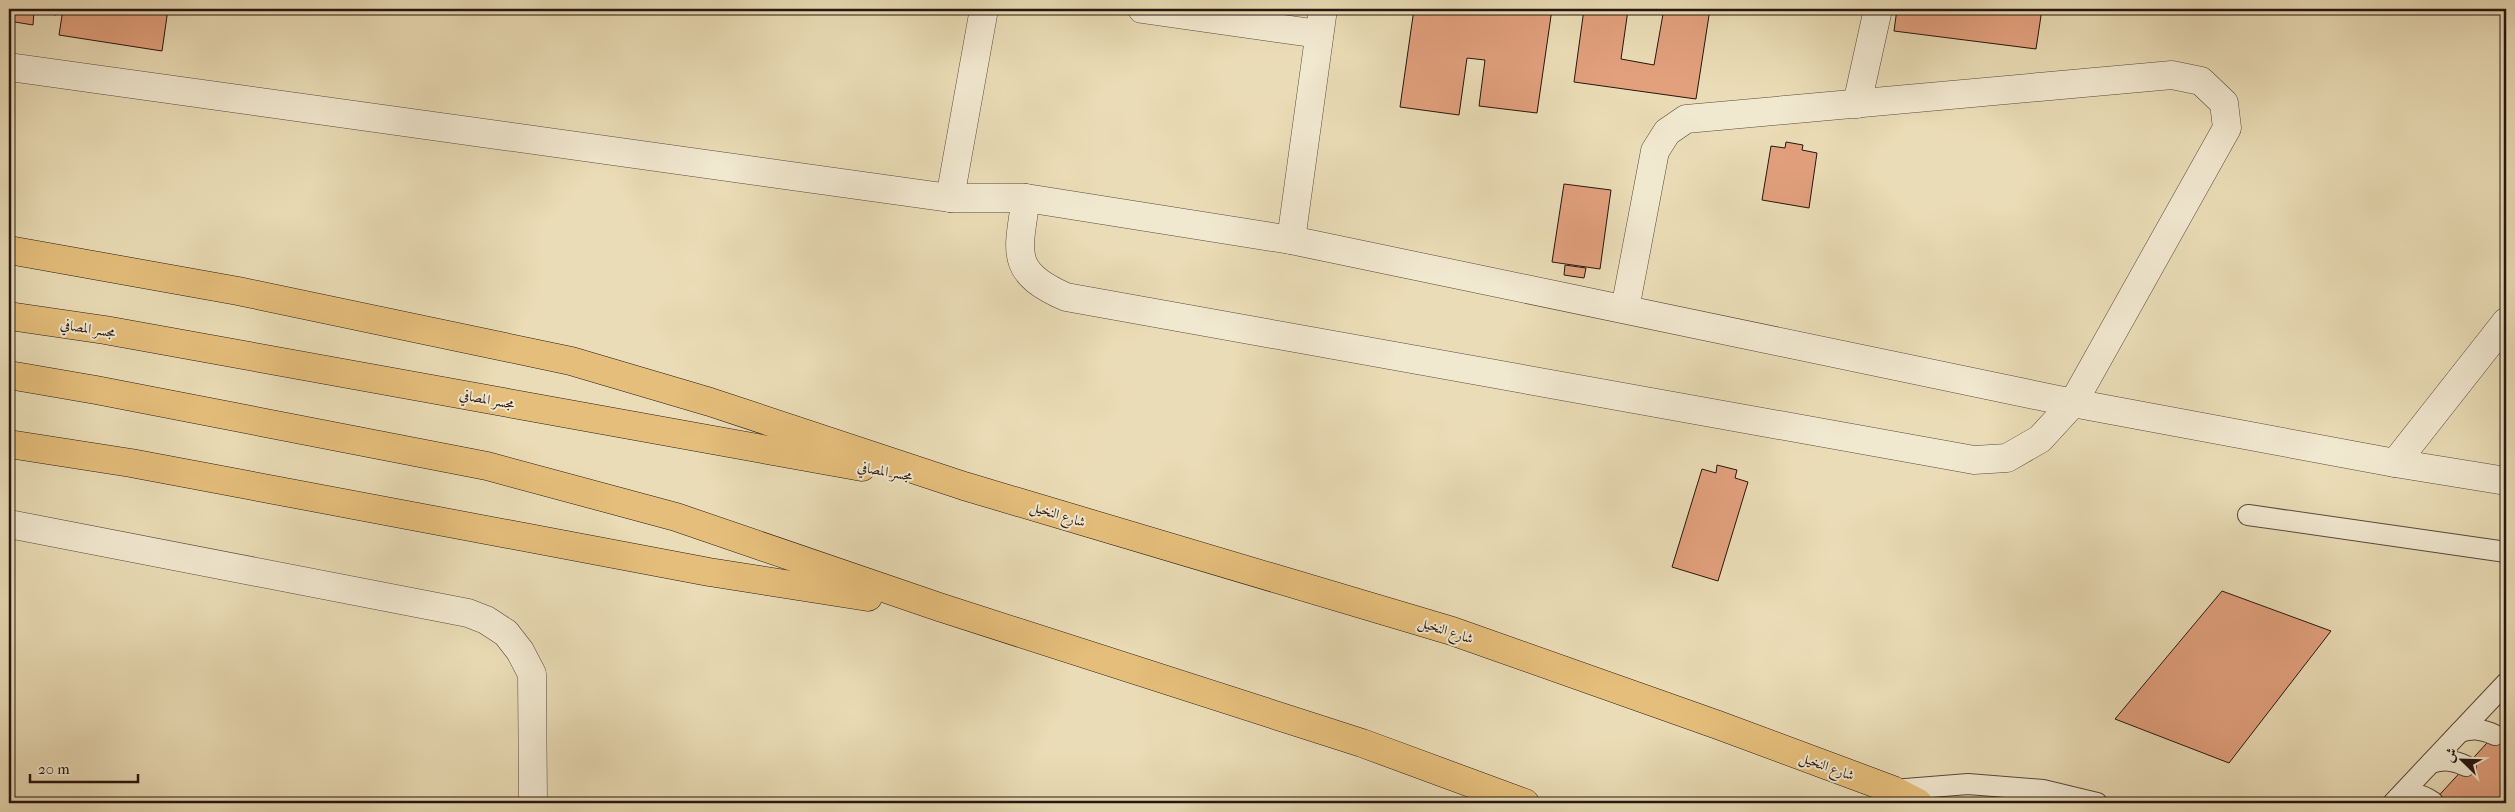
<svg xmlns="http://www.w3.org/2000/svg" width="2515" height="812" viewBox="0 0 2515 812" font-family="'IM FELL French Canon',Amiri,serif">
<rect width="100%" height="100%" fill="#eadcb6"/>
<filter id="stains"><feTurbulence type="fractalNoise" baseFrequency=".004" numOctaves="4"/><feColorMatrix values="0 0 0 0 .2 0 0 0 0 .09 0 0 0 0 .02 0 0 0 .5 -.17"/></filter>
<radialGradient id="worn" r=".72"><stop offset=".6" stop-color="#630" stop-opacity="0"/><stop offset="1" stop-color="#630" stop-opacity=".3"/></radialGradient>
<g fill="#e2a07d" stroke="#261610" fill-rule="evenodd">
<polygon points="9,9 57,9 56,15 34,11 33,25 9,21"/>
<polygon points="63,9 168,9 162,51 59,35"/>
<polygon points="1414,9 1552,9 1537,113 1479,106 1485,60 1467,58 1459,115 1400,107"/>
<path d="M1584 9H1710L1696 99 1574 82ZM1628 10 1663 14 1654 65 1621 59Z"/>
<polygon points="1897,9 2042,9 2036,49 1894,31"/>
<polygon points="1786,142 1803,145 1802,150 1817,153 1809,208 1762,200 1771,146 1785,148"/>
<polygon points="1564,184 1611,190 1600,269 1552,262"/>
<polygon points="1565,265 1586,268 1584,278 1564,275"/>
<polygon points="1717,465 1737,470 1735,478 1748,482 1718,581 1672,567 1702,469 1716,473"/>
<polygon points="2222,591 2331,631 2229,763 2115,719"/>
<polygon points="2506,722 2506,803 2432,803 2466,766"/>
</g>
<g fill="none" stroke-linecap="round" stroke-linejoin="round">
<defs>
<g id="lane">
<polyline points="2248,515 2506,552"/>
<path d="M2460 732C2473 728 2482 729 2495 735"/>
<path d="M2431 763C2444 759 2453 760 2466 766"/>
<polyline points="1893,790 1968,784 2043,790 2097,803"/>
<path d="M2398 798C2412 792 2421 794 2433 802"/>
<polyline points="2393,803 2506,683"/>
</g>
<g id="street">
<polyline points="1142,9 1319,34"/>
<polyline points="9,67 950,198 1026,198 1291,240 2073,403 2395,463 2506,481"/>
<polyline points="1857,104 1878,9"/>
<polyline points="950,198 984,9"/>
<path d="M1026 198C1018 253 1009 272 1066 297L1974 460 2007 458 2040 439 2073 403 2227 128 2224 103 2201 81 2172 75 1686 119 1667 132 1655 151 1625 309"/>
<polyline points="1291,240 1323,9"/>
<polyline points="2395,463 2506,322"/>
<polyline points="9,524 468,613 486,620 506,633 520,651 532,674 533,803"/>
</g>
<g id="highway">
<polyline points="9,250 238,291 571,361 710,402 964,486 1452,631 1718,725 1893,790 1918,803"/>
<polyline points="9,316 105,330 862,467"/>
<polyline points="9,375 96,390 487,466 676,517 939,607 1362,743 1525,803"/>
<polyline points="9,444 131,463 709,572 868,597"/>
</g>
</defs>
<use href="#lane" stroke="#57483a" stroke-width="22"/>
<use href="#street" stroke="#57483a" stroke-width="29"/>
<use href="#highway" stroke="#261610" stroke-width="29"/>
<use href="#lane" stroke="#f1e8d0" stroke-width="20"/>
<use href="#street" stroke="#f1e8d0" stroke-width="28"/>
<use href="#highway" stroke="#e5be7b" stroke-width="28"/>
</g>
<g text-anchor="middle" stroke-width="4" stroke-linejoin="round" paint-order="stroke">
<g font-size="14" fill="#261610" stroke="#f1e8d0">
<text transform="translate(88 328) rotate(9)" y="5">مجسر المصافي</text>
<text transform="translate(487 399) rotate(10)" y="5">مجسر المصافي</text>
<text transform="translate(885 471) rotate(10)" y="5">مجسر المصافي</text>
<text transform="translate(1058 514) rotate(17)" y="5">شارع النخيل</text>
<text transform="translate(1446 630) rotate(18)" y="5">شارع النخيل</text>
<text transform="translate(1827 766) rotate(20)" y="5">شارع النخيل</text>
</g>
</g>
<rect width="2515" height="812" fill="none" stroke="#eadcb6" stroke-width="30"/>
<rect x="10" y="10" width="2495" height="792" fill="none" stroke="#261610" stroke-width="2.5"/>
<rect x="15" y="15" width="2485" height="782" fill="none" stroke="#261610"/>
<g transform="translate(2462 760) rotate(293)" stroke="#f1e8d0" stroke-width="4" paint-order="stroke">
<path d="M0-4L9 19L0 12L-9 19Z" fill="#261610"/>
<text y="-8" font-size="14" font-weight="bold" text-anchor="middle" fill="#261610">ش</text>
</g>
<path d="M30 774v8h108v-8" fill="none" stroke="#261610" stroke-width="2.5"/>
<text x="38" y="774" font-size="15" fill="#261610" stroke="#f1e8d0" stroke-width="4" paint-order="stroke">20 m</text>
<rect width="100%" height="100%" filter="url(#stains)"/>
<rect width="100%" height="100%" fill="url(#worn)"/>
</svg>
